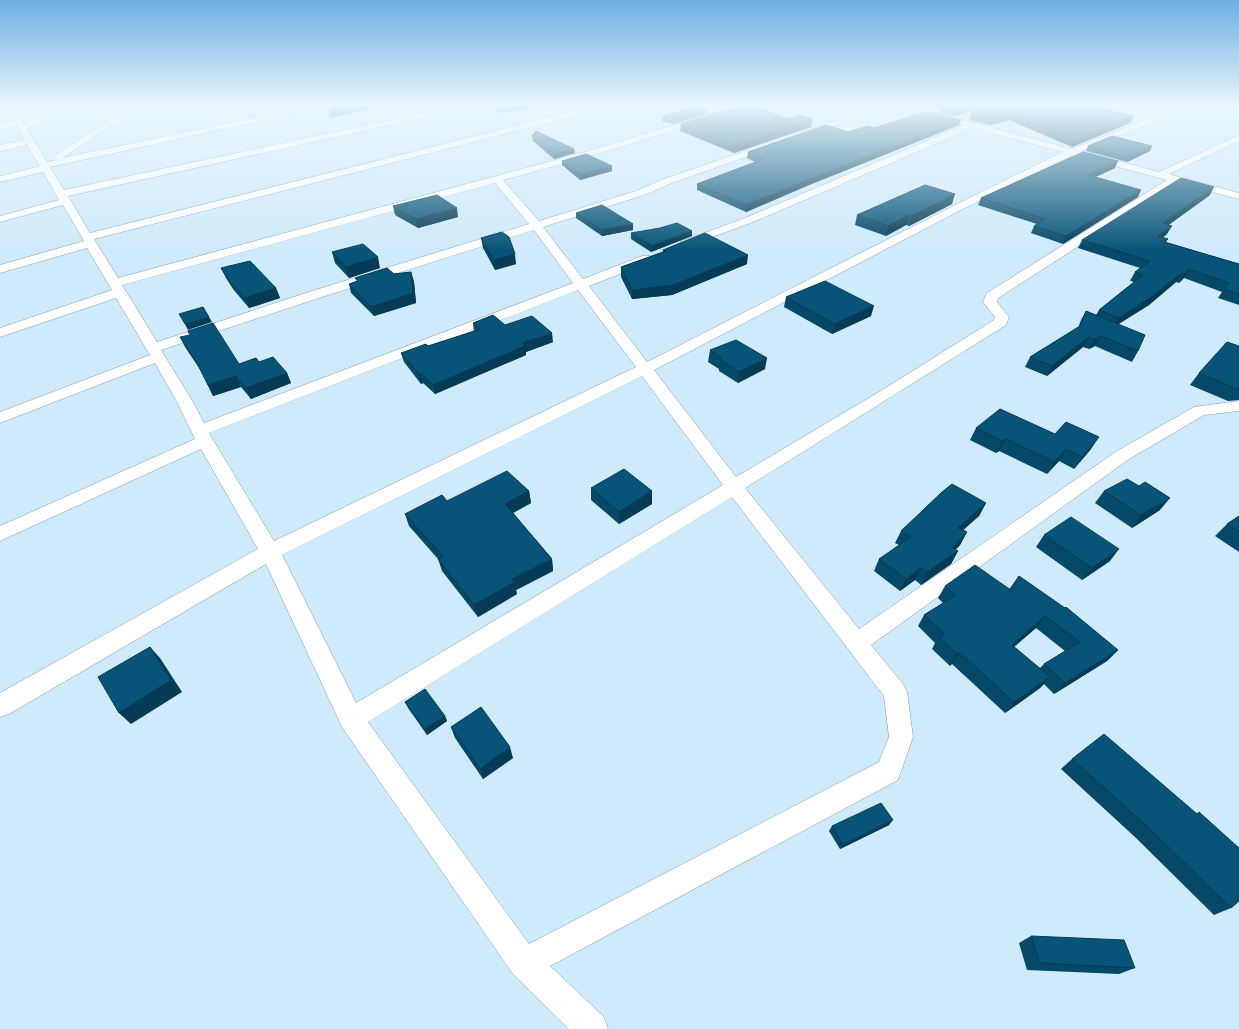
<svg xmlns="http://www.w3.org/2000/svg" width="1239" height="1029" viewBox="0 0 1239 1029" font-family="'Noto Sans',sans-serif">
<rect width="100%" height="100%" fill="#cfeafb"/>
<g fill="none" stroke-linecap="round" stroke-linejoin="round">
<defs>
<g id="minor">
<path d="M4 106H12L24 124 59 106H69L27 129 47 162 57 160 53 157 55 155 133 106H143L62 158 309 106H324L320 108 50 167 64 190 456 106H471L467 108 68 196 90 233 594 106H608L607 108 94 239 118 278 585 152 737 106H749L748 108 591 156 503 180 539 221 636 191 664 179 768 143H774L776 145 774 147 672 183 644 195 543 227 583 279 642 256H650L652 259 650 262 589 286 647 362 953 206 1063 152 973 128 753 222 688 246H680L678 244 680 242 745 218 964 125 898 108 897 106H910L1072 149 1182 106H1193L1081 151 1159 172 1239 135V141L1169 174 1239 193V199L1177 183 998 298 997 302 1009 317 1006 325 745 488 859 629 1117 451 1194 407 1239 401V411L1204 415 1129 459 871 645 903 684 907 692 913 737 898 780 550 966 604 1017 608 1029H569L513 974 342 727 266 564 9 714 0 717V693L258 549 201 449 0 541V526L195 439 177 402 155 363 0 423V412L150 355 116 298 0 337V328L112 290 87 248 0 273V265L84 241 63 205 0 222V216L59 200 43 172 0 182V176L40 166 27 145 0 151V145L25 140 16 125 0 129V123L14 121ZM1073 155 1167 180 987 293 983 302 995 317 994 320 879 392 736 477 654 370 961 210ZM495 183 529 224 312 291 157 342 122 285ZM534 230 573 283 204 423 193 402 161 350 322 297ZM578 290 636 367 274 541 209 433ZM642 376 723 485 356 703 282 555ZM732 497 884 696 889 737 879 762 529 944 368 722Z"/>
<polygon points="876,106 888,106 807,136 801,136 800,134 801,132"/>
</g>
</defs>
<use href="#minor" stroke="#829bab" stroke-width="1"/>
<use href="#minor" fill="#fff" fill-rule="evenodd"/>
</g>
<g fill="#064867" fill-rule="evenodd">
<polygon points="491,106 548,106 500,113"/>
<polygon points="930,106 985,106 955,116 941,113 942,109"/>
<polygon points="990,106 1102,106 1099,108 1134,116 1130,123 1072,147 1009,120 990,125 969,120 971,113"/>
<polygon points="707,109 706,114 673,124 662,121 663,116"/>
<polygon points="726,112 811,127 734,153 680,131 681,124"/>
<polygon points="961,120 959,125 809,185 746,212 697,190 697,184 755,162 747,158 748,152 848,132 874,128"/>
<polygon points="532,136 574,149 575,153 554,159 533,141"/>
<polygon points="1088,146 1150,151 1127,162 1086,151"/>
<polygon points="562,161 612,166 612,171 580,180 562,165"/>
<polygon points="1115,168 1095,177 1138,197 1063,244 1031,233 1034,226 1037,224 978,205 981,198"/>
<polygon points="1210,195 1168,225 1167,234 1162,238 1168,239 1166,242 1239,264 1239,305 1218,298 1222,292 1184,278 1179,283 1176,282 1149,305 1118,324 1138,351 1132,362 1095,346 1089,349 1083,347 1047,376 1025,367 1030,357 1078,328 1081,320 1086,311 1096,315 1099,310 1134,282 1130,281 1135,272 1140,268 1078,248 1082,240"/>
<polygon points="952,204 909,226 906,225 886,236 855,225 857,215"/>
<polygon points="393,206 458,217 418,228 395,215"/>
<polygon points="576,213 633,224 633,230 602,236 576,218"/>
<polygon points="692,231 692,236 651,252 631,239 631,233"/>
<polygon points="481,238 516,264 495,270 483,248"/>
<polygon points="663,250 747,264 672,295 632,299 621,277 621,267 663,252"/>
<polygon points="332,252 380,268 349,278 335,263"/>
<polygon points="221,268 276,288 280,298 249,308 233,289 226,278"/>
<polygon points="411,272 414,282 416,303 374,316 351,293 349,284 357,281 355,278"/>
<polygon points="786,297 871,316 832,334 784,307"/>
<polygon points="473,323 553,342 526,352 526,355 435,394 423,383 421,384 404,362 401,353 428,346 474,331"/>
<polygon points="180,337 239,364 259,362 287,373 291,383 251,399 241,387 213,396 201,371 185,347"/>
<polygon points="1239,346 1239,400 1228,401 1190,385 1199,373"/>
<polygon points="710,350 765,369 738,383 719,371 719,369 708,362"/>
<polygon points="976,428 1055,434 1091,449 1074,469 1059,461 1047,474 999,451 996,453 970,440"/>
<polygon points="591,488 652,491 652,504 619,524 591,500"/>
<polygon points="529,491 531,503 513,513 552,559 553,571 516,590 517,594 478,617 442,571 438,559 409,526 405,514 447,501"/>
<polygon points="1104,491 1160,510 1132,528 1095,503"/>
<polygon points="986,503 979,516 963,530 967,532 960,545 955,550 958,551 951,564 921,585 915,580 900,591 874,571 879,559 899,545 895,543 901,531"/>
<polygon points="1239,516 1239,552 1215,536 1227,524"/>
<polygon points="1044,535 1110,561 1082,580 1036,547"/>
<path d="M945 586 1009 589 1118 650 1107 661 1054 694 1044 684 1040 688 1005 713 952 664 950 666 932 649 935 643 918 626 924 615 943 603 938 598ZM1036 628 1065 651 1044 664 1040 668 1014 647Z"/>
<polygon points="405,702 445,716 447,721 427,735 408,708"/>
<polygon points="451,727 513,758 483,779 455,738"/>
<polygon points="1072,759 1197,814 1199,812 1231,908 1214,915 1136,838 1061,769"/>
<polygon points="889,825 840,849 829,831 832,826"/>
<polygon points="1031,936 1135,968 1119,974 1027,970 1019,943"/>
</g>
<g fill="#053b54">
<polygon points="355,106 373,106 371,109 330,118 329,111"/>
<polygon points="518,106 548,106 500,113 499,109"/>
<polygon points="967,106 985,106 955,116 957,110"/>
<polygon points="1090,106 1102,106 1087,112"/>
<polygon points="707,109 706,114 673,124 673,119"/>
<polygon points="1011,113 1009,120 990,125 993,118"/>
<polygon points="1134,116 1130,123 1072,147 1075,140"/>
<polygon points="813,119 811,127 734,153 735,145"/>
<polygon points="961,120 959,125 809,185 746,212 746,205 810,179"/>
<polygon points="1152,146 1150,151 1127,162 1129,157"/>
<polygon points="574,149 575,153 554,159 554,154"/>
<polygon points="1118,161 1115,168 1085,182 1088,175"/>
<polygon points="612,166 612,171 580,180 580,175"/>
<polygon points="1214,187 1210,195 1159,232 1163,223"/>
<polygon points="1141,190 1138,197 1063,244 1066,236"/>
<polygon points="955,194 952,204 909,226 912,216"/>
<polygon points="457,208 458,217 418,228 416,219"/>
<polygon points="909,215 906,225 886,236 888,226"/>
<polygon points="633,224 633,230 602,236 602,230"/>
<polygon points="1172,226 1167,234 1153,245 1158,236"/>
<polygon points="692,231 692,236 651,252 652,246"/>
<polygon points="515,254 516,264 495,270 494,260"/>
<polygon points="748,255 747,264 672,295 632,299 632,290"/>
<polygon points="378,257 380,268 349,278 346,267"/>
<polygon points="1189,269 1184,278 1179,283 1184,274"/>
<polygon points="411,272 414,282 416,303 374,316 371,307"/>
<polygon points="1182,273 1176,282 1149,305 1114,327 1119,318"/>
<polygon points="276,288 280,298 249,308 245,298"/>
<polygon points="874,306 871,316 832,334 834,324"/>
<polygon points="209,317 212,322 188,330 185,324"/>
<polygon points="552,333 553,342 526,352 526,355 435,394 433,385 522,343"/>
<polygon points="1101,336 1095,346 1089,349 1095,339"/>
<polygon points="1089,337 1083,347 1047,376 1052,366"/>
<polygon points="767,358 765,369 738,383 739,372"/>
<polygon points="287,373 291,383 251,399 246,388"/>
<polygon points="419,374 421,374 423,383 421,384"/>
<polygon points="236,376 241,387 213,396 208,385"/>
<polygon points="1099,437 1091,449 1074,469 1082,457"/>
<polygon points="1006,439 999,451 996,453 1002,441"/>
<polygon points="1066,449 1059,461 1047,474 1055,462"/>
<polygon points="529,491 531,503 507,516 505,504"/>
<polygon points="652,491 652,504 619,524 619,512"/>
<polygon points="1170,498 1160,510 1132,528 1141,515"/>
<polygon points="986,503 979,516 952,540 958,528"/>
<polygon points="967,532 960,545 947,559 958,551 951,564 921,585 927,572 952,548"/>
<polygon points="1119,549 1110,561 1082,580 1092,568"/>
<polygon points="552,559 553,571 516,590 517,594 478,617 474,605 512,579"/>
<polygon points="921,568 915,580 900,591 906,579"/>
<polygon points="1045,616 1036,628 1003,656 1012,645"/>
<polygon points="150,647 160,658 182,692 131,724 119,713"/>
<polygon points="1118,650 1107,661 1054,694 1065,683"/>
<polygon points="960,653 952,664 950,666 957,654"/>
<polygon points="1050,677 1040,688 1005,713 1014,702"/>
<polygon points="445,716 447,721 427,735 425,729"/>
<polygon points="510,747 513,758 483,779 480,769"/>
<polygon points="893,820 889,825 840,849 843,845"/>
</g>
<g fill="#075478" stroke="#053b54">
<polygon points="334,106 355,106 329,111"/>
<polygon points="496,106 518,106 499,109"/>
<polygon points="696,106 707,109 673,119 663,116"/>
<polygon points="748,106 750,106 790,119 799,115 813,119 735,145 681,124 721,111 726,112"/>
<polygon points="943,106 967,106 957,110"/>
<polygon points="990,106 1092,106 1134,116 1075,140 1011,113 993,118 971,113"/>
<polygon points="928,111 961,120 810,179 746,205 697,184 764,159 748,152 826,125 848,132 868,126 874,128"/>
<polygon points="536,131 574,149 554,154 532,136"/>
<polygon points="1112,136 1152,146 1129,157 1088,146"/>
<polygon points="1083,152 1118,161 1088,175 1141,190 1066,236 1034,226 1045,219 981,198"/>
<polygon points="586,154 612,166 580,175 562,161"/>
<polygon points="1181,178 1214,187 1163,223 1172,226 1158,236 1168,239 1164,242 1239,264 1239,294 1224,289 1229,283 1189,269 1184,274 1182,273 1154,295 1119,318 1099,310 1143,275 1135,272 1150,261 1082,240"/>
<polygon points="925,185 955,194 912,216 909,215 888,226 857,215"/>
<polygon points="437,195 457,208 416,219 393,206"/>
<polygon points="602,205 633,224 602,230 576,213"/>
<polygon points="677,223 692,231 652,246 631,233 660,228"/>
<polygon points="502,232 509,237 515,254 494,260 481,238"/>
<polygon points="705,233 748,255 673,285 632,290 621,267 666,251 663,250"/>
<polygon points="363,244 378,257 346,267 332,252"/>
<polygon points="250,261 276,288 245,298 228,279 221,268"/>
<polygon points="387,268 394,274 411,272 413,293 371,307 349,284 358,281 355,278"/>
<polygon points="825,281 874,306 834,324 786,297"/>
<polygon points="203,307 209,317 185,324 179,314"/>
<polygon points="1086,311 1145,335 1138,351 1101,336 1095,339 1089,337 1052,366 1030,357 1080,326"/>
<polygon points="493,315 505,325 532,316 552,333 522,343 525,346 433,385 421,374 419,374 401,353 426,344 428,346 481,329 473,323"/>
<polygon points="213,323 239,364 256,358 259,362 273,357 287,373 246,388 236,376 208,385 197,363 180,337 190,335 188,331"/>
<polygon points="736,340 767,358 739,372 721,360 722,359 710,350"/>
<polygon points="1227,342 1239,346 1239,389 1237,389 1199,373"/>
<polygon points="1000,409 1055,434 1066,422 1099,437 1082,457 1066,449 1055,462 1006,439 1002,441 976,428"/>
<polygon points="624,469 652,491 619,512 591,488"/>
<polygon points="507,471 529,491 505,504 552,559 512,579 515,582 474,605 438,559 443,556 405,514 442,495 447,501"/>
<polygon points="1127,479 1139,486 1145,482 1170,498 1141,515 1104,491"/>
<polygon points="952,484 986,503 958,528 967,532 952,548 958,551 927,572 921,568 906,579 879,559 911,537 901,531 942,492"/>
<polygon points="1239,516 1239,532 1227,524"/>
<polygon points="1071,517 1119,549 1092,568 1044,535"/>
<polygon points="975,565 1015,593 1010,589 1019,576 1065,608 1066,607 1118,650 1065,683 1044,664 1080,642 1045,616 1012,645 1050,677 1014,702 960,653 957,654 939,637 945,634 924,615 956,595 945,586"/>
<polygon points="150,647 171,680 119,713 98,677"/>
<polygon points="425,689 445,716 425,729 405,702"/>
<polygon points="481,707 510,747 480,769 451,727"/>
<polygon points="1104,734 1197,814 1199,812 1239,848 1239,901 1231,908 1150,829 1072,759"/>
<polygon points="881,803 893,820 843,845 832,826"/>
<polygon points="1031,936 1124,940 1135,968 1040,963"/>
</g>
<linearGradient id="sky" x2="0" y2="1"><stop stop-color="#6bafe2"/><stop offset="0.42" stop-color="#e9f6fd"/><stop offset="1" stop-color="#e9f6fd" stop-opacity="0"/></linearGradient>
<rect width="1239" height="250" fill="url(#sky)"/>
</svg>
